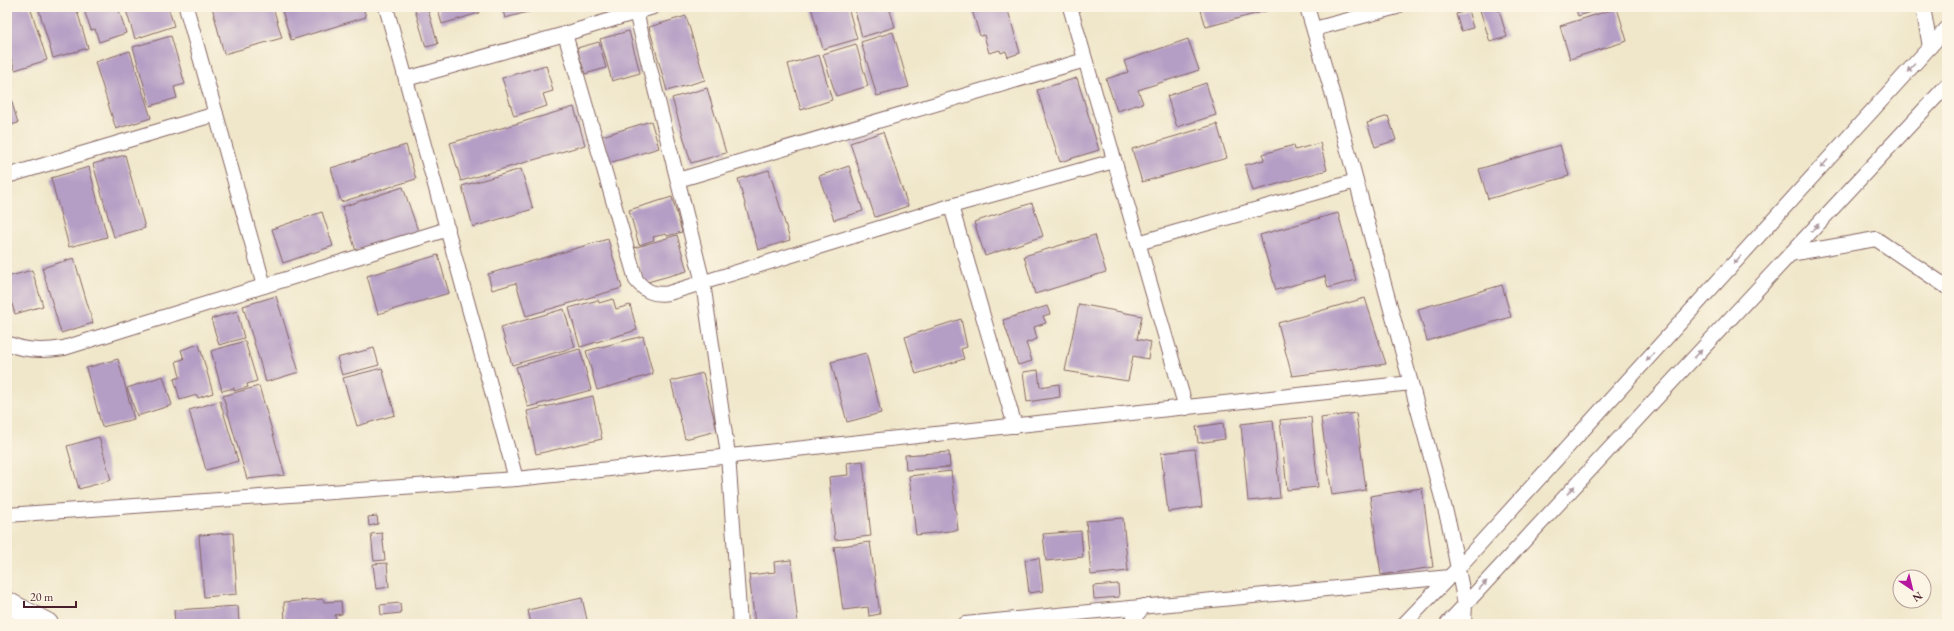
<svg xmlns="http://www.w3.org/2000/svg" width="1954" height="631" viewBox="0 0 1954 631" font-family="'EB Garamond',serif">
<rect width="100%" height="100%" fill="#fcf5e5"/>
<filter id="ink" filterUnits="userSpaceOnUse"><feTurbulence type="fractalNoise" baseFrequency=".025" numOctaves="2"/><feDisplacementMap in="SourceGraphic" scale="8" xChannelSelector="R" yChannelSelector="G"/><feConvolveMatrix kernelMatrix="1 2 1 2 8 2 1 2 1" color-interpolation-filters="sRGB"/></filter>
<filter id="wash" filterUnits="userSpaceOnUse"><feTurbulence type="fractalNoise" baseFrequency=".012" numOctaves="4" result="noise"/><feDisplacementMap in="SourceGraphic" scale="16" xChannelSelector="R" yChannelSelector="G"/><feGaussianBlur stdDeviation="0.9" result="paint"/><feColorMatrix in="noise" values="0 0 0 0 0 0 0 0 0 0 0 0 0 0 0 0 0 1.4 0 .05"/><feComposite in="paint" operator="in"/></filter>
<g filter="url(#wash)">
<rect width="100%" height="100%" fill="#f0e7cb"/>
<g id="blocks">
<g fill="#b59ec5">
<polygon points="7,7 30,7 47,60 15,70 7,45"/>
<polygon points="38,7 76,7 88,48 53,58"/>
<polygon points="83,7 118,7 126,33 99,42 95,29 91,30"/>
<polygon points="125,7 168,7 174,26 135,39"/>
<polygon points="212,7 273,7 282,38 224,54"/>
<polygon points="281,7 363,7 366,17 291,40"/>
<polygon points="427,7 438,44 426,47 415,10"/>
<polygon points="437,7 478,7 479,13 442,24"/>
<polygon points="502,7 538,7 539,9 505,18"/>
<polygon points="811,7 848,7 857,39 823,49"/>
<polygon points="854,7 889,7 895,27 862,37"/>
<polygon points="971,7 1007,7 1020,53 1008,57 1006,51 1001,53 1000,50 989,53 984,35 980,36"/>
<polygon points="1200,7 1277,7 1277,8 1206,27"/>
<polygon points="1490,7 1498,7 1507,37 1490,42 1480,10"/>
<polygon points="1575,7 1606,7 1578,16"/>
<polygon points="1617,8 1627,41 1570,59 1560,26"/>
<polygon points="1468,10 1473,28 1461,31 1456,14"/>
<polygon points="686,16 705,80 667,91 649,27"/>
<polygon points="629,31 640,73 612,81 600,39"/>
<polygon points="893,32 909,87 877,96 861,42"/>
<polygon points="171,36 185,84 174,87 177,98 150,106 133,47"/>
<polygon points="1188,39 1199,70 1138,90 1143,103 1117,111 1106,79 1128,72 1124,61"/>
<polygon points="599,42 606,68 585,74 577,48"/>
<polygon points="856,44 868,86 836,96 823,54"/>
<polygon points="130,51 151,118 116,129 95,62"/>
<polygon points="819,55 832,100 801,110 788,64"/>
<polygon points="546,65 553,91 543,94 547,106 514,116 502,78"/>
<polygon points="1077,78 1099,150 1060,162 1037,90"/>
<polygon points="1206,83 1216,115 1177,127 1167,96"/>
<polygon points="7,86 18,123 7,126"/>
<polygon points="707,88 726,153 691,163 672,98"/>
<polygon points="574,107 585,145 461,181 450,143"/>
<polygon points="1388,116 1396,140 1375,147 1367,123"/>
<polygon points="651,121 659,148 609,163 602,136"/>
<polygon points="1217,124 1227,158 1142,182 1132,149"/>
<polygon points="883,132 908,206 875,217 850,143"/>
<polygon points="1320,143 1327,170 1253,191 1245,165 1264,160 1263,154 1294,145 1295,150"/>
<polygon points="406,145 416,179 341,202 331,168"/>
<polygon points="1560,145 1569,176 1488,199 1479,169"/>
<polygon points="125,155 145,228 114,237 93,164"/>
<polygon points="849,166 863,211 834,220 819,176"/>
<polygon points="89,167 107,237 69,247 51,178"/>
<polygon points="521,169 533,209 473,227 462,186"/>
<polygon points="769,170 790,240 758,250 738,179"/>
<polygon points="403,187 418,231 356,251 342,207"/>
<polygon points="672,197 682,232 667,236 666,234 653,237 654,240 639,245 629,210"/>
<polygon points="1032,203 1043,236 985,256 974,222"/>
<polygon points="322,212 333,246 283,263 272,229"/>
<polygon points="1338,213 1356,280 1328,288 1325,276 1276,290 1260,235"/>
<polygon points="677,235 687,271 644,283 634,248"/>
<polygon points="1095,235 1106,272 1035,294 1024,256"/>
<polygon points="608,239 622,288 526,316 516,283 492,290 488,274"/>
<polygon points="438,255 449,293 378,314 367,276"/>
<polygon points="74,258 93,323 61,333 42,268"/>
<polygon points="32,270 43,306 15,314 7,288 7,277"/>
<polygon points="1502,285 1511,317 1427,341 1418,309"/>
<polygon points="276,296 299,372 266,382 243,306"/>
<polygon points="1365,298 1386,364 1292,376 1278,323"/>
<polygon points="613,299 616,309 630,305 637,330 580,347 569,308 598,300 599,303"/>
<polygon points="1079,304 1142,316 1137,339 1151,342 1148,359 1133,356 1128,381 1065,371"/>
<polygon points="1047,306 1050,314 1043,316 1046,323 1034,327 1037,339 1026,343 1032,361 1018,365 1003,320"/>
<polygon points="564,309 575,347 512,365 501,327"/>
<polygon points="237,311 244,338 219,345 211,319"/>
<polygon points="961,319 967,347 961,349 964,359 916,374 905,337"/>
<polygon points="643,336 653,374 597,390 586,351"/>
<polygon points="245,341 257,381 247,384 248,387 234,391 234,388 222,391 211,351"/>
<polygon points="199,344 213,393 198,398 197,395 180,400 174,379 180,377 176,361 184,359 181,350"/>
<polygon points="374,348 379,365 342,375 337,358"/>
<polygon points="580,349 591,390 528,407 516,367"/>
<polygon points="866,353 881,413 847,422 831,362"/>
<polygon points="118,359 134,419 102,427 86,368"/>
<polygon points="382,368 395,415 357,426 343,378"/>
<polygon points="1038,370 1040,387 1059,384 1060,397 1027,402 1023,372"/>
<polygon points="703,373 717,431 685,439 671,381"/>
<polygon points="163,376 172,405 137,416 127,388"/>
<polygon points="259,386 285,475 247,479 223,396"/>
<polygon points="7,392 11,395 7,401"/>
<polygon points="593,396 602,439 536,454 527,411"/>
<polygon points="220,401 238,461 206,470 189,410"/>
<polygon points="1356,413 1366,490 1332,495 1321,418"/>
<polygon points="1311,417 1318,487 1287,490 1280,420"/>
<polygon points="1273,420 1280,498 1248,501 1241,424"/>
<polygon points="1223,423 1225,439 1198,443 1196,427"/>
<polygon points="99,437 111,480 79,489 67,446"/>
<polygon points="1195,449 1202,507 1168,512 1161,453"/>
<polygon points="949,452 950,467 906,470 905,455"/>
<polygon points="863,461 871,536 835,540 829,477 848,475 847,463"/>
<polygon points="951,471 958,530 916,535 909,476"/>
<polygon points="1422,488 1433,567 1381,575 1370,496"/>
<polygon points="377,516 378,524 369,526 368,517"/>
<polygon points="1123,518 1128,571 1091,575 1086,521"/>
<polygon points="1081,531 1083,557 1046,561 1043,534"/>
<polygon points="233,533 237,594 204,597 199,535"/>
<polygon points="382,533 385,560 374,561 371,534"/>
<polygon points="870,542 880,614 869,616 868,607 843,610 834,547"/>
<polygon points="1039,558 1043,591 1029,593 1025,560"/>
<polygon points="791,560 798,624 755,624 749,575 775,572 774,562"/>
<polygon points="387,563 389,587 376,589 373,564"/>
<polygon points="1118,584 1119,597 1094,599 1093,586"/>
<polygon points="582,598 588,624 531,624 528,610"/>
<polygon points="323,599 324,602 341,601 342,614 335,615 336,624 285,624 284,602"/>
<polygon points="400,603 401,613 381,615 380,605"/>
<polygon points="238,606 239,624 175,624 174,610"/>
</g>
</g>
</g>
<g filter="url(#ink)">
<use href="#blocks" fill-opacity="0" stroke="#846563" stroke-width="1"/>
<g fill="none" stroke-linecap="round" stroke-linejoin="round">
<defs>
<g id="minor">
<polyline points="186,7 264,286"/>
<polyline points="386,7 516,479"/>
<polyline points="1070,7 1186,408"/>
<polyline points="1307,7 1334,99 1449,524 1465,604 1464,624"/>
<polyline points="1923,7 1930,47"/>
<polyline points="636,12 703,283 728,455 740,624"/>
<polyline points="1314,29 1397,7"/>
<path d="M565 34 636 280C645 291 654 296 669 293L951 206 1114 161"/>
<polyline points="406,79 565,34 653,7"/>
<polyline points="7,176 216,114"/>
<polyline points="678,180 1085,60"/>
<polyline points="951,206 1015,426"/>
<polyline points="1138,243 1356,181"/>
<polyline points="1790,254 1876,239 1947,287"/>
<path d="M7 343C25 352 45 351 64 348L448 229"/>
<polyline points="7,515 516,479 1411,383"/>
<polyline points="965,624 1450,577"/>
<polyline points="1129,624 1144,606"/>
<polyline points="1404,624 1458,568 1947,28"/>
<polyline points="1447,624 1947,85"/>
</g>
<polyline id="primary" points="7,603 47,624"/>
</defs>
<use href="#minor" stroke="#846563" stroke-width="16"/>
<use href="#primary" stroke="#846563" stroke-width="24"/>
<use href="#minor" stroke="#fff" stroke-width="14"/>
<use href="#primary" stroke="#fff" stroke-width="22"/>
</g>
<defs><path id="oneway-solid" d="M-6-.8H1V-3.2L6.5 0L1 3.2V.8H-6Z"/></defs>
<g fill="#ae9aa0">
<use href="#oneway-solid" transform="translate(1911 68) rotate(132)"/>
<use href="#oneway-solid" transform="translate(1824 164) rotate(132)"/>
<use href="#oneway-solid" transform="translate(1815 228) rotate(-47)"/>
<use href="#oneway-solid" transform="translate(1737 260) rotate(132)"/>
<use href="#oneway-solid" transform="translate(1698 354) rotate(-47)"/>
<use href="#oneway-solid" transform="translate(1650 357) rotate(132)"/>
<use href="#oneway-solid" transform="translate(1571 490) rotate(-47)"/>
<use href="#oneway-solid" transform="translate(1483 585) rotate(-47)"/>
</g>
</g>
<rect width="1954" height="631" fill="none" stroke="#fcf5e5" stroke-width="24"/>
<g transform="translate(1912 589) rotate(145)"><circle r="19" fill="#fcf5e5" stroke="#b59f9b"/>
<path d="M0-3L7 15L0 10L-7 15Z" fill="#b5179e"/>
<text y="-6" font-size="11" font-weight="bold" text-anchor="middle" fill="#4a1f2b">N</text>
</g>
<path d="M24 601v6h52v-6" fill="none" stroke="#4a1f2b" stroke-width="2"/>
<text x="30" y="601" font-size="12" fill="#4a1f2b" stroke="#fcf5e5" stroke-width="3" paint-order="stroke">20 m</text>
</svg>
